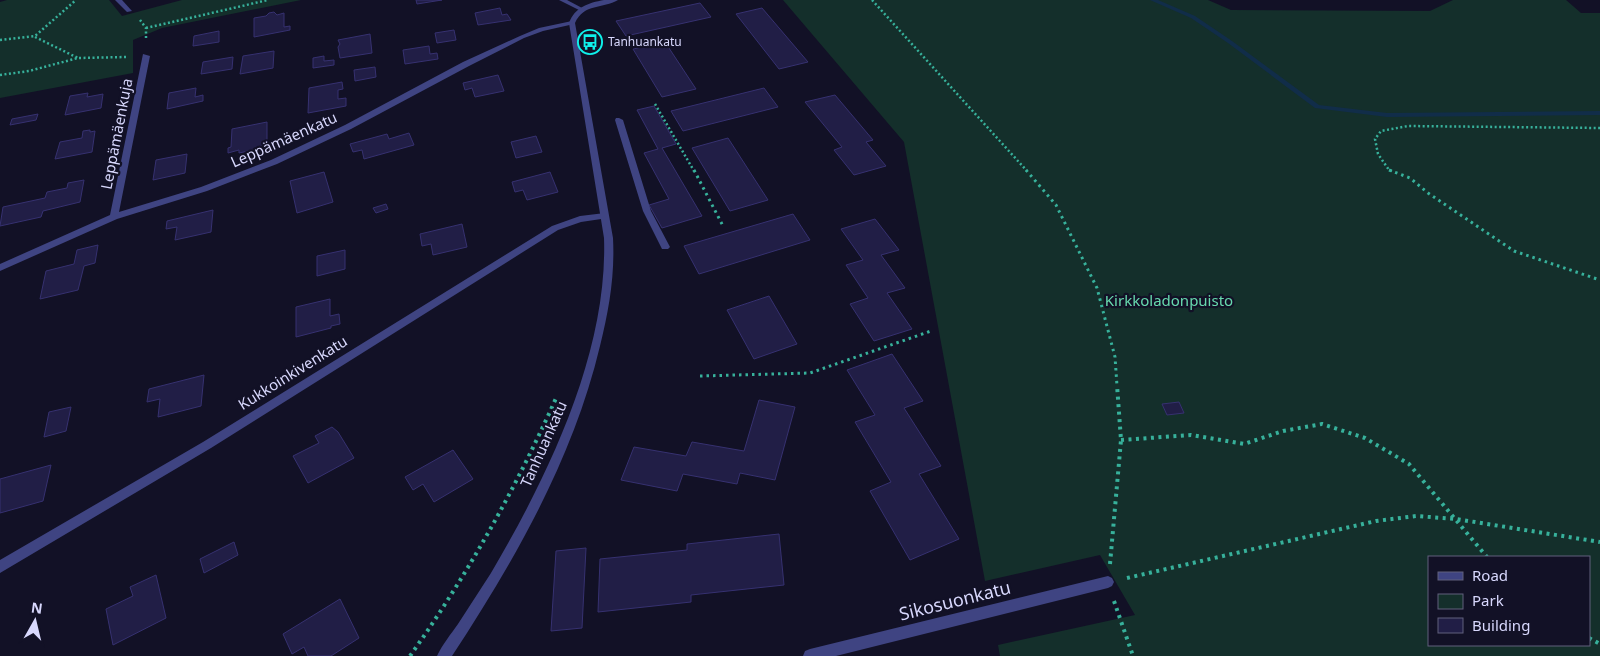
<svg xmlns="http://www.w3.org/2000/svg" width="1600" height="656" viewBox="0 0 1600 656" font-family="'Noto Sans',sans-serif">
<rect width="100%" height="100%" fill="#121126"/>
<g fill="#142f2b" fill-rule="evenodd">
<polygon points="7,0 109,0 122,16 182,0 301,0 162,28 133,40 133,73 0,98 0,2"/>
<path d="M783 0H1208L1231 10 1430 11 1453 0H1566L1581 13H1600V656H1000L998 645 1135 615 1100 555 985 581 904 142ZM1429 557H1589V645H1429Z"/>
</g>
<g fill="none" stroke-linecap="round" stroke-linejoin="round">
<polygon fill="#112d49" fill-rule="evenodd" points="1150,0 1158,0 1195,16 1232,41 1319,105 1387,113 1600,111 1600,115 1387,117 1315,108 1228,43 1191,18"/>
</g>
<g fill="#211e46" stroke="#363170">
<polygon points="416,0 442,0 417,4"/>
<polygon points="700,3 711,17 626,36 616,21"/>
<polygon points="500,8 502,15 507,14 511,20 478,25 475,13"/>
<polygon points="762,8 808,62 779,69 736,14"/>
<polygon points="274,12 277,15 284,13 284,27 290,26 290,30 254,37 254,18 266,16 269,13"/>
<polygon points="454,30 456,40 437,43 435,33"/>
<polygon points="219,31 219,42 193,46 194,36"/>
<polygon points="370,34 372,53 340,58 338,47 340,44 338,40"/>
<polygon points="665,42 696,89 662,97 633,49"/>
<polygon points="429,46 430,54 437,53 438,59 405,64 403,50"/>
<polygon points="274,51 273,68 240,74 243,56"/>
<polygon points="324,56 324,61 334,60 334,65 313,68 313,58"/>
<polygon points="233,57 232,69 201,74 203,62"/>
<polygon points="375,67 376,77 355,81 354,70"/>
<polygon points="498,75 504,91 475,97 472,88 465,90 463,83"/>
<polygon points="342,82 343,89 338,90 338,99 346,98 346,106 308,113 309,88"/>
<polygon points="196,88 195,97 203,95 203,101 167,109 169,93"/>
<polygon points="764,88 778,107 683,131 671,111"/>
<polygon points="88,93 87,97 103,94 101,108 65,115 70,96"/>
<polygon points="835,95 873,140 866,142 886,166 854,175 834,150 842,147 805,102"/>
<polygon points="654,106 676,144 662,148 702,216 662,228 649,205 669,199 644,153 658,149 637,110"/>
<polygon points="38,114 36,120 10,125 12,119"/>
<polygon points="267,122 267,147 239,153 239,150 228,153 228,148 231,147 232,129"/>
<polygon points="90,130 90,132 95,131 92,152 55,159 60,142 82,138 83,131"/>
<polygon points="409,133 414,145 364,159 362,150 353,152 350,144 387,134 389,139"/>
<polygon points="536,136 542,152 516,158 511,142"/>
<polygon points="728,138 768,200 730,211 692,148"/>
<polygon points="187,154 185,173 153,180 156,160"/>
<polygon points="324,172 333,202 297,213 290,181"/>
<polygon points="550,172 558,192 527,200 523,190 515,192 512,182"/>
<polygon points="84,180 80,202 43,211 41,217 0,226 3,207 45,198 47,192 67,188 68,183"/>
<polygon points="386,204 388,209 376,213 373,208"/>
<polygon points="213,210 211,232 175,240 177,227 166,229 167,221"/>
<polygon points="793,214 810,240 699,274 684,246"/>
<polygon points="875,219 899,250 881,255 905,288 887,293 912,329 874,341 850,304 868,298 846,265 863,260 841,229"/>
<polygon points="462,224 467,247 433,255 431,244 422,246 420,234"/>
<polygon points="98,245 95,263 84,266 78,290 40,299 46,271 74,264 77,250"/>
<polygon points="345,250 345,269 317,276 317,256"/>
<polygon points="769,296 797,344 754,359 727,310"/>
<polygon points="330,299 330,316 339,314 340,324 331,326 331,328 296,337 296,307"/>
<polygon points="892,354 923,401 904,408 941,466 919,474 959,539 910,560 870,491 891,482 855,422 875,415 847,370"/>
<polygon points="204,375 201,406 158,417 160,399 147,402 149,389"/>
<polygon points="759,400 795,407 775,480 740,473 737,484 683,474 677,491 621,480 634,447 686,456 692,442 744,451"/>
<polygon points="1179,402 1184,413 1167,415 1162,404"/>
<polygon points="71,407 66,431 44,437 49,412"/>
<polygon points="332,427 338,432 354,458 308,483 293,456 319,443 315,436"/>
<polygon points="453,450 473,479 434,502 423,484 413,490 405,477"/>
<polygon points="51,465 43,501 0,513 0,479"/>
<polygon points="779,534 784,585 691,595 691,602 598,612 600,559 687,550 687,544"/>
<polygon points="234,542 238,555 204,573 200,559"/>
<polygon points="586,548 582,628 551,631 556,551"/>
<polygon points="156,575 166,618 113,645 106,609 133,596 130,587"/>
<polygon points="340,599 359,638 331,656 308,656 304,647 292,654 283,634"/>
</g>
<g fill="none" stroke-linecap="round" stroke-linejoin="round">
<g stroke="#37b19b" stroke-width="2.5" stroke-dasharray="2 2.5" stroke-linecap="butt">
<polyline points="872,0 1027,171"/>
<polyline points="140,20 146,28 146,40"/>
<polyline points="146,28 268,0"/>
<polyline points="35,37 78,58"/>
<polyline points="0,40 35,36 76,0"/>
<polyline points="0,75 29,71 78,58 127,57"/>
<polyline points="655,104 694,171"/>
<polyline points="1392,171 1389,170 1378,154 1375,139 1381,131 1408,126 1600,128"/>
</g>
<g stroke="#37b19b" stroke-width="3" stroke-dasharray="2.5 4" stroke-linecap="butt">
<polyline points="694,170 723,226"/>
<polyline points="1026,170 1056,205 1097,288 1115,357 1117,386"/>
<polyline points="1389,170 1410,178 1428,193 1514,251 1600,280"/>
<polyline points="700,376 810,373 931,331"/>
</g>
<g stroke="#37b19b" stroke-width="4" stroke-dasharray="3 4.5" stroke-linecap="butt">
<polyline points="1121,440 1191,435 1244,444 1283,431 1322,424 1365,438 1409,464 1487,557"/>
<polyline points="1110,564 1121,440 1117,385"/>
<polyline points="1127,578 1376,521 1416,516 1456,519 1600,542"/>
<polyline points="1114,601 1133,656"/>
<polyline points="1589,638 1600,644"/>
<path d="M410 656C468 574 516 488 557 396"/>
</g>
<polygon fill="#3f4482" fill-rule="evenodd" points="616,118 619,118 623,120 651,211 670,247 668,249 662,249 643,211 615,120"/>
<g fill="#3f4482" fill-rule="evenodd">
<polygon points="115,0 122,0 132,11 127,12"/>
<polygon points="559,0 567,0 584,9 579,10"/>
<polygon points="572,21 575,23 574,24 543,31 524,38 469,66 351,129 277,164 207,191 117,219 0,271 0,264 110,215 143,54 150,56 119,212 201,187 271,160 345,125 463,62 520,36 539,28"/>
<polygon points="605,213 609,216 608,218 581,222 558,230 211,448 0,573 0,560 203,442 552,226 580,216"/>
<polygon points="1108,576 1112,578 1114,582 1112,586 1108,588 836,656 803,656 805,651 810,649"/>
</g>
<path fill="#3f4482" fill-rule="evenodd" d="M604 0H618C603 9 584 3 575 23L613 238C615 275 609 310 600 346 573 459 515 560 452 656H437C442 645 451 634 458 624 469 607 480 590 491 573 548 476 608 353 604 238L569 23C575 7 588 3 604 0Z"/>
</g>
<defs>
<symbol id="bus-ring" viewBox="-11 -11 22 22"><circle r="9.5" fill="#121126" stroke="#0ff1eb" stroke-width="1.5"/><path d="M-5-6H5V4H4V6H2V4H-2V6H-4V4H-5ZM-3.5-4V0h7V-4ZM-3.5 1.2v1.5H-2V1.2ZM2 1.2v1.5H3.5V1.2Z" fill="#0ff1eb"/></symbol>
</defs>
<g fill-rule="evenodd">
<use href="#bus-ring" x="576" y="28" width="28" height="28"/>
</g>
<g text-anchor="middle" stroke-width="4.5" stroke-linejoin="round" paint-order="stroke">
<g font-size="12" fill="#d8d8fd" stroke="#121126" text-anchor="start">
<text x="608" y="46">Tanhuankatu</text>
</g>
<g font-size="15" fill="#d8d8fd" stroke="#121126">
<text transform="translate(117 134) rotate(-79)" y="5">Leppämäenkuja</text>
<text transform="translate(284 140) rotate(-24)" y="5">Leppämäenkatu</text>
<text transform="translate(293 373) rotate(-32)" y="5">Kukkoinkivenkatu</text>
<text transform="translate(544 444) rotate(-66)" y="5">Tanhuankatu</text>
</g>
<g font-size="15" fill="#67d9ae" stroke="#121126">
<text x="1169" y="306">Kirkkoladonpuisto</text>
</g>
<g font-size="18" fill="#d8d8fd" stroke="#121126">
<text transform="translate(955 601) rotate(-14)" y="6">Sikosuonkatu</text>
</g>
</g>
<rect x="1428" y="556" width="162" height="90" fill="#121126" stroke="#61617c"/>
<rect x="1438" y="572" width="25" height="8" fill="#3f4482" stroke="#61617c"/>
<text x="1472" y="581" font-size="15" fill="#d8d8fd">Road</text>
<rect x="1438" y="594" width="25" height="15" fill="#142f2b" stroke="#61617c"/>
<text x="1472" y="606" font-size="15" fill="#d8d8fd">Park</text>
<rect x="1438" y="618" width="25" height="15" fill="#211e46" stroke="#61617c"/>
<text x="1472" y="631" font-size="15" fill="#d8d8fd">Building</text>
<g transform="translate(35 621) rotate(8)" stroke="#121126" stroke-width="4" paint-order="stroke">
<path d="M0-4L9 19L0 12L-9 19Z" fill="#d8d8fd"/>
<text y="-8" font-size="14" font-weight="bold" text-anchor="middle" fill="#d8d8fd">N</text>
</g>
</svg>
